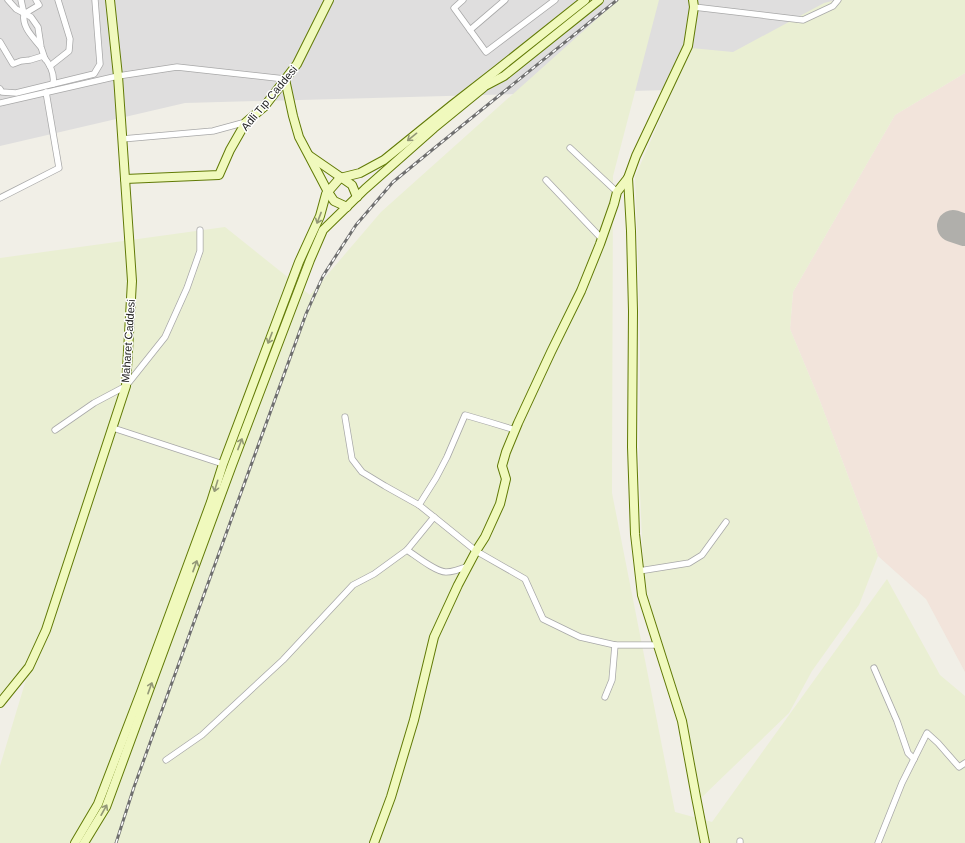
<svg xmlns="http://www.w3.org/2000/svg" width="965" height="843" viewBox="0 0 965 843" font-family="Helvetica,sans-serif">
<rect width="100%" height="100%" fill="#f1efe7"/>
<polygon fill="#dfdede" points="0,0 965,0 965,28 744,88 185,103 0,146"/>
<polygon fill="#f2e4db" points="965,73 965,672 926,599 878,556 820,401 790,329 793,292 895,115"/>
<g fill="#eaefd3">
<polygon points="618,0 659,0 613,176 612,493 675,812 712,822 887,579 940,675 965,696 965,843 0,843 0,766 28,673 0,705 0,258 225,227 310,295 381,212"/>
<polygon points="836,0 965,0 965,73 895,115 793,292 790,329 820,401 878,556 859,605 812,671 789,713 701,798 682,705 656,627 645,583 643,562 639,468 640,349 638,253 635,177 691,48 733,52 824,3"/>
</g>
<g fill="none" stroke-linecap="round" stroke-linejoin="round">
<polyline stroke="#b0afab" stroke-width="32" points="953,226 965,230"/>
<defs>
<g id="street">
<polyline points="8,0 16,9 31,17 38,27 41,47 45,59"/>
<polyline points="21,0 24,14 39,5 36,0"/>
<polyline points="463,0 454,8 470,30 505,0"/>
<polyline points="694,7 803,20 833,6 838,0"/>
<path d="M24 14C22 27 32 36 40 46"/>
<polyline points="470,30 486,52 555,0"/>
<path d="M0 42 13 64 21 61 30 60 43 56C49 63 55 74 53 84"/>
<polyline points="50,66 69,51 70,39 58,0"/>
<polyline points="0,89 2,92 16,93 94,74 100,64 95,0"/>
<polyline points="0,103 118,76 177,67 285,79"/>
<polyline points="122,139 213,131 246,122"/>
<polyline points="570,148 617,192"/>
<polyline points="546,180 602,239"/>
<polyline points="0,198 59,168 46,92"/>
<polyline points="345,417 352,459 362,472 385,486 419,505"/>
<polyline points="113,428 223,464"/>
<polyline points="55,430 94,403 126,386 165,337 187,288 200,251 200,230"/>
<polyline points="434,517 419,505 436,478 447,457 465,415 489,422 515,430"/>
<path d="M407 550C416 556 436 572 446 572 453 572 461 569 468 566"/>
<polyline points="639,571 689,563 702,555 726,522"/>
<polyline points="874,668 897,721 908,753 914,759"/>
<polyline points="605,697 612,680 615,645"/>
<polyline points="166,760 202,735 283,660 353,585 374,574 407,550 434,517 476,551 525,579 543,619 580,637 615,645 658,645"/>
<polyline points="740,843 740,841"/>
<polyline points="878,843 902,783 927,733 938,743 959,767 965,763"/>
</g>
<g id="secondary">
<polyline points="693,0 694,7 688,46 636,156 628,178 631,231 633,311 632,447 635,534 642,595 682,721 696,797 705,843"/>
<polyline points="285,79 293,116 299,137 308,154 328,192 334,201 347,207"/>
<polyline points="485,86 504,76 599,0"/>
<polyline points="310,156 352,185 357,197"/>
<polyline points="125,179 219,175 230,150 246,122 264,107 297,64 329,0"/>
<polyline points="0,703 29,667 46,630 126,386 132,281 118,76 110,0"/>
<polyline points="75,843 98,804 141,692 211,502 223,464 299,262 320,216 326,194 340,178 360,173 384,160 452,105 497,70 585,0"/>
<polyline points="84,843 106,807 232,465 310,260 323,230 365,189 434,128 483,88"/>
<polyline points="374,843 391,797 414,720 434,637 458,585 476,551 485,537 500,504 506,479 502,466 506,452 518,423 551,352 581,291 600,244 614,204 617,192 628,178"/>
</g>
</defs>
<use href="#street" stroke="#a8a8a8" stroke-width="7"/>
<use href="#secondary" stroke="#617a06" stroke-width="10"/>
<use href="#street" stroke="#fff" stroke-width="5.5"/>
<use href="#secondary" stroke="#f0f9bd" stroke-width="8"/>
<defs>
<polyline id="rail" points="116,843 134,787 306,314 323,276 341,248 356,225 393,182 432,150 617,0"/>
</defs>
<use href="#rail" stroke="#6f6f6f" stroke-width="3"/>
<use href="#rail" stroke="#fff" stroke-width="1.5" stroke-dasharray="4.5" stroke-linecap="butt"/>
</g>
<defs><path id="oneway-shaft" d="M-6 0H5M1.5-3L5.5 0L1.5 3" fill="none" stroke-width="1.6" stroke-linecap="round" stroke-linejoin="round"/></defs>
<g stroke="#939877">
<use href="#oneway-shaft" transform="translate(412 137) rotate(141)"/>
<use href="#oneway-shaft" transform="translate(319 218) rotate(111)"/>
<use href="#oneway-shaft" transform="translate(270 338) rotate(111)"/>
<use href="#oneway-shaft" transform="translate(240 444) rotate(-69)"/>
<use href="#oneway-shaft" transform="translate(216 486) rotate(107)"/>
<use href="#oneway-shaft" transform="translate(195 566) rotate(-70)"/>
<use href="#oneway-shaft" transform="translate(150 688) rotate(-70)"/>
<use href="#oneway-shaft" transform="translate(104 810) rotate(-61)"/>
</g>
<g text-anchor="middle" stroke-width="3" stroke-linejoin="round" paint-order="stroke">
<g font-size="11" fill="#212121" stroke="#fff">
<text transform="translate(269 98) rotate(-50)" y="4">Adli Tıp Caddesi</text>
<text transform="translate(128 341) rotate(-86)" y="4">Maharet Caddesi</text>
</g>
</g>
</svg>
